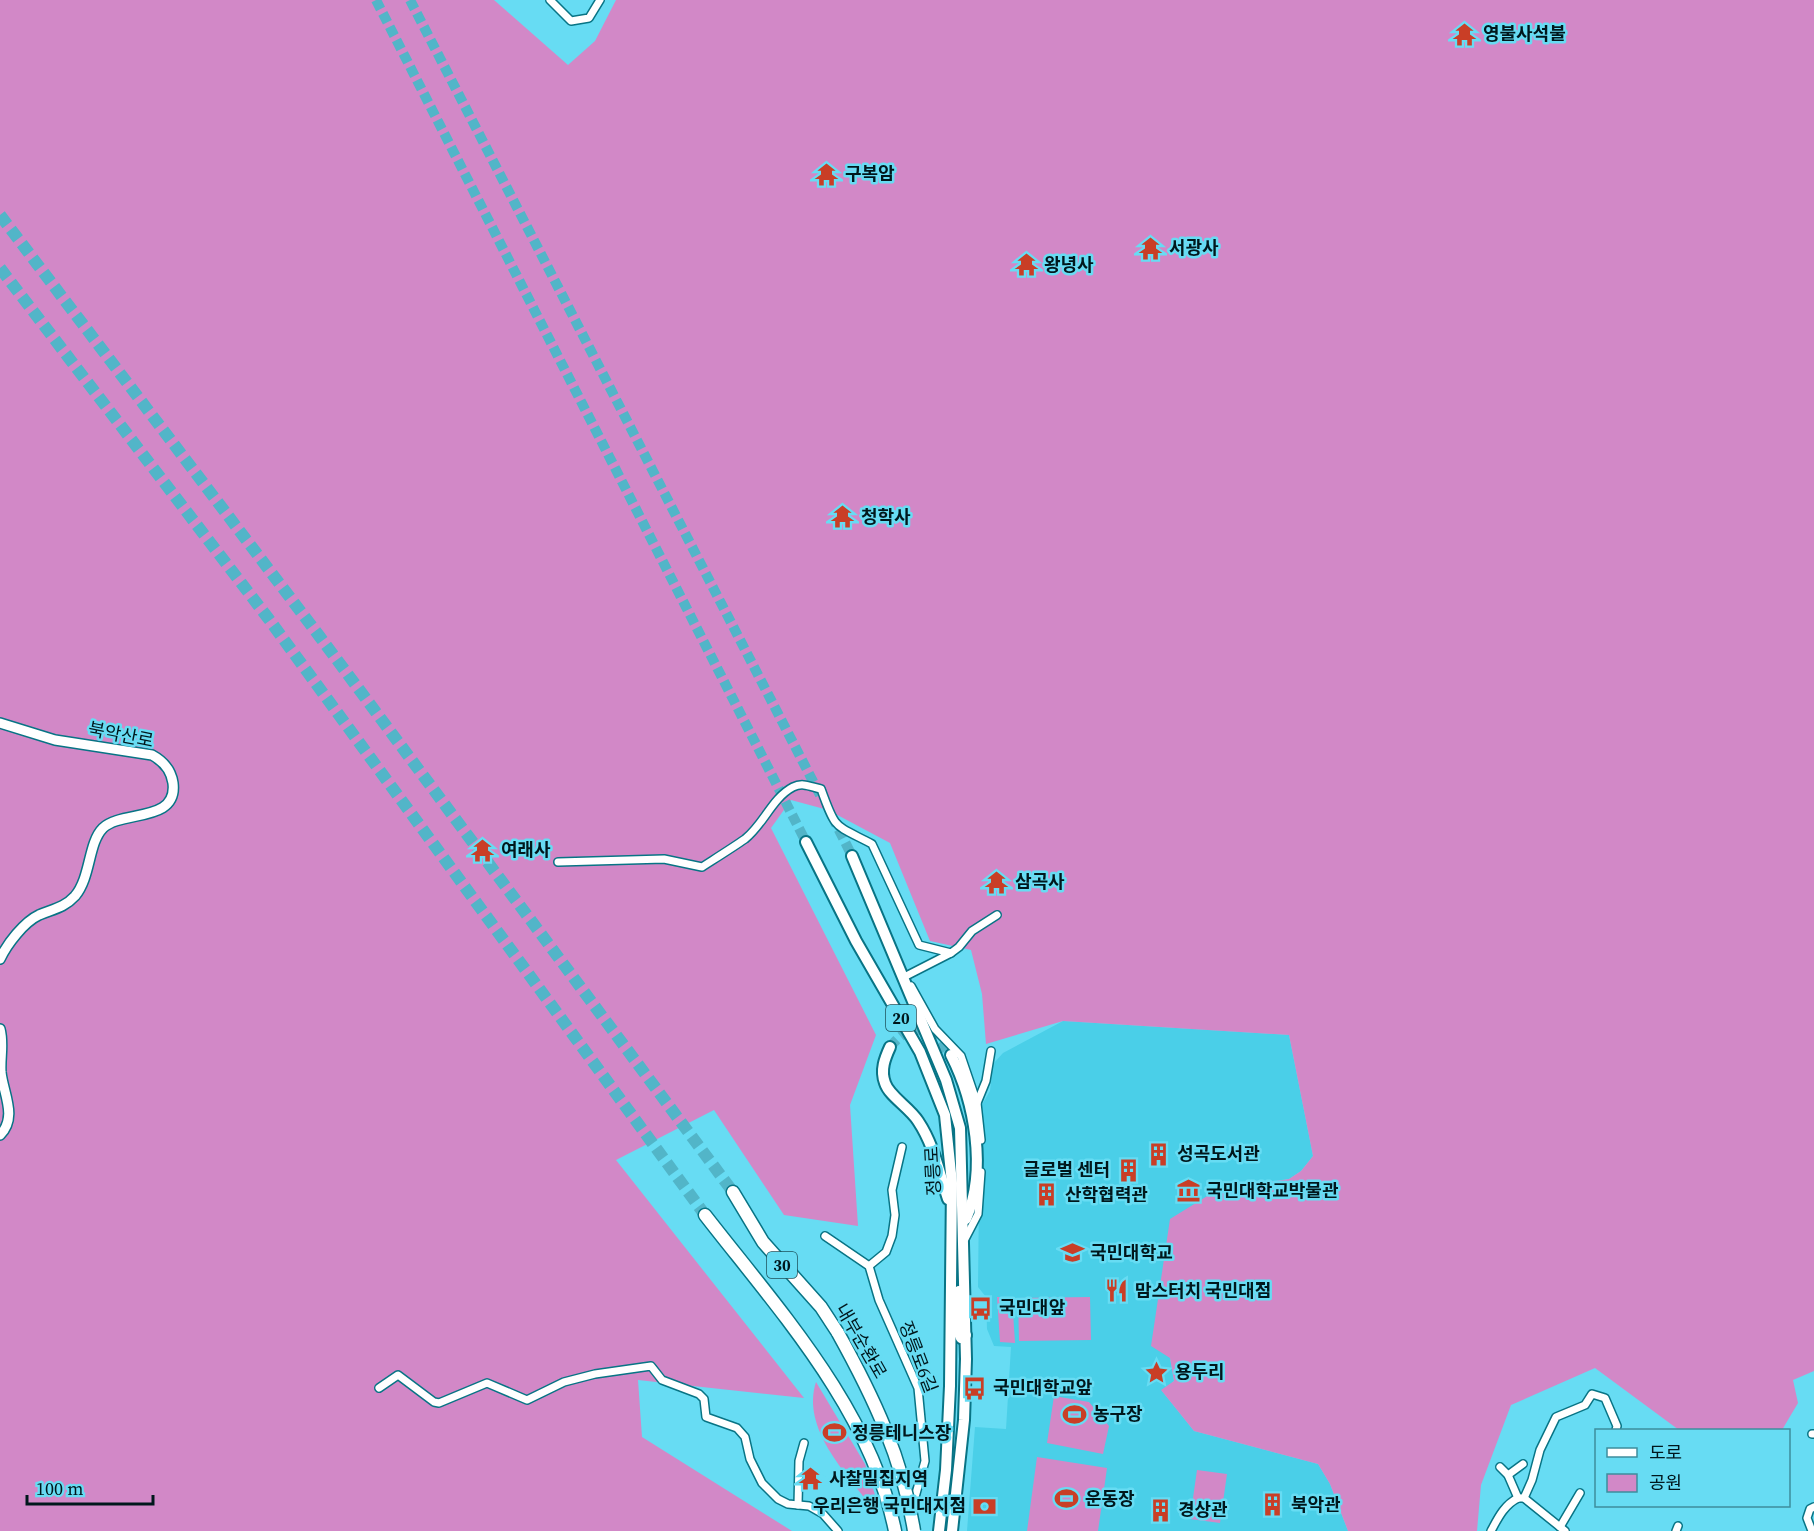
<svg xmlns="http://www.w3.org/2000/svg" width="1814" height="1531" viewBox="0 0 1814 1531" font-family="'Source Serif 4','Noto Sans KR',serif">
<rect width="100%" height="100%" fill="#67dcf3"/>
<polygon fill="#4acfe8" points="1063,1021 1289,1035 1313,1156 1301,1171 1289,1179 1266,1182 1170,1358 1174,1381 1162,1391 1194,1431 1318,1464 1330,1484 1348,1531 967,1531 975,1427 1006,1429 1011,1347 994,1346 987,1329 986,1297 978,1287 980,1108 990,1091 993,1064 1003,1053"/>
<g fill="#d288c7">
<polygon points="0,0 494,0 568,65 595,41 616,0 1814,0 1814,1371 1793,1380 1798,1403 1782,1430 1679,1430 1595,1368 1511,1405 1481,1485 1477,1531 1348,1531 1330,1484 1318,1464 1194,1431 1161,1390 1174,1381 1170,1358 1151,1346 1170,1219 1217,1190 1289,1179 1301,1171 1313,1156 1289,1035 1063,1021 986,1044 982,994 971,950 930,941 890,843 828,810 791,800 771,828 876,1035 850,1105 858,1226 784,1215 714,1110 616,1160 804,1398 638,1380 642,1437 792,1531 0,1531"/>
<polygon points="997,1297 1012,1297 1015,1343 1000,1342"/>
<polygon points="1090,1297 1091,1340 1019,1341 1018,1298"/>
<path d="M816 1382 865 1464 877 1501 871 1506C846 1473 801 1428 816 1382Z"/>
<polygon points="1054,1396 1089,1402 1109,1426 1103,1454 1047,1443"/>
<polygon points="1037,1457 1107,1468 1098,1531 1027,1531"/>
<polygon points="1197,1470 1227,1474 1220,1523 1190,1519"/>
</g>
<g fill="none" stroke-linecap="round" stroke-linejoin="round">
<g stroke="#52b5c8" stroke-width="10" stroke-dasharray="10 5" stroke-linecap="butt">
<polyline points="376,0 806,842"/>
<polyline points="410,0 820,795"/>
<polyline points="832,816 852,856"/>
<path d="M890 1047C915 1017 930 1030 951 1055"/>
</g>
<g stroke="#52b5c8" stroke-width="12" stroke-dasharray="12 6" stroke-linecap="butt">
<polyline points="0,215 320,637 733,1192"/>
<polyline points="0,268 268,618 705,1215"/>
</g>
<defs>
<g id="street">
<polyline points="550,0 571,21 589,18 600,0"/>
<path d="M558 862 664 859 702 867C716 858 732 848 745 839 764 824 772 798 793 787 803 782 811 787 821 789 836 831 834 824 872 844L919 945 951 953 906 976"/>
<polyline points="951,953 959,947 972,931 997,915"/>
<polyline points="911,986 935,1029 961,1056 977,1103 981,1140"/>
<polyline points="977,1103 986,1081 991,1051"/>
<polyline points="825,1236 869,1266 879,1300 918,1388 925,1461 912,1508"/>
<polyline points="965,1239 978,1214 981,1172"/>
<polyline points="869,1266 886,1252 892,1236 895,1215 892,1190 902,1147"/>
<polyline points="379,1388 398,1375 434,1402 439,1403 487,1383 527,1400 564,1382 595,1374 651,1366 662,1380 699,1394 704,1399 706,1417 737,1428 745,1437 750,1459 762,1483 778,1499 788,1504 809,1506 823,1514 838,1531"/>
<polyline points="1812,1434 1814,1434"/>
<polyline points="1500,1467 1508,1475 1518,1498"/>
<polyline points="1508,1475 1523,1464"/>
<polyline points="1518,1498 1524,1498 1565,1531"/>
<polyline points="1524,1498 1532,1480 1540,1450 1556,1417 1585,1405 1592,1394 1605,1398 1617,1426 1616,1430"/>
<polyline points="798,1505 799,1461 804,1443"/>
<polyline points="1560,1527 1580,1493"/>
<path d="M1491 1531C1498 1518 1504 1505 1518 1498"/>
<polyline points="1676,1531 1678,1526"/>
<polyline points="1812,1531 1807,1518 1810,1509 1814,1507"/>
</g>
<g id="secondary">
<path d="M0 723 55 740 152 755C163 761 171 769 173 783 178 823 122 810 103 828 88 843 91 877 75 896 64 908 53 909 39 915 24 922 7 944 0 959"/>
<path d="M0 1029C4 1044 0 1057 1 1072 3 1093 18 1117 0 1135"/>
</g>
<g id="primary">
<polyline points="806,842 856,941 920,1052 945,1115 952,1183 950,1386 946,1470 939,1531"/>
<polyline points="852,856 946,1080 960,1128 966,1359 964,1420 952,1531"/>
<path d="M890 1047C885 1058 880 1070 885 1083 889 1096 909 1107 918 1121 934 1145 939 1172 948 1199"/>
<path d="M951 1055C975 1102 987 1170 966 1219"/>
<polyline points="959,1291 958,1331 961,1338 966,1335"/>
</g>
<g id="highway">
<polyline points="733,1192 763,1242 821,1307 838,1333"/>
<path d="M705 1215C778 1309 871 1410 895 1531"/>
</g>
</defs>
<use href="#street" stroke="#087485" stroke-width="10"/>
<use href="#secondary" stroke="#087485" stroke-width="12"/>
<use href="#primary" stroke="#087485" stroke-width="14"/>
<use href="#highway" stroke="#087485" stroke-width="15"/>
<use href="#street" stroke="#fff" stroke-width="7"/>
<use href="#secondary" stroke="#fff" stroke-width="9"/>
<use href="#primary" stroke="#fff" stroke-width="10"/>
<use href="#highway" stroke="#fff" stroke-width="12"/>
<defs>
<path id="highway-bridge" d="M838 1333C873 1396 903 1459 914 1531"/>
</defs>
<use href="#highway-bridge" stroke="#087485" stroke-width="15" stroke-linecap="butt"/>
<use href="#highway-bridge" stroke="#fff" stroke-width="12"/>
</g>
<defs>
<symbol id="temple-bare" viewBox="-9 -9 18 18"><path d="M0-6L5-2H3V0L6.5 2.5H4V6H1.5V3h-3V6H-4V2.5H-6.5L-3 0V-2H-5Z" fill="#c93e26" stroke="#67dcf3" stroke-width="2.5" paint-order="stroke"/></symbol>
<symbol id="building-bare" viewBox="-9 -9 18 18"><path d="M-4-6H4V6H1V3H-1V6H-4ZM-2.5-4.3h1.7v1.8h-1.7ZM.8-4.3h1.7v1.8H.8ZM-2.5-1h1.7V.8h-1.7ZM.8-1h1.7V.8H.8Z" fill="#c93e26" stroke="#67dcf3" stroke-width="2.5" paint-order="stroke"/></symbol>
<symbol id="museum-bare" viewBox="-9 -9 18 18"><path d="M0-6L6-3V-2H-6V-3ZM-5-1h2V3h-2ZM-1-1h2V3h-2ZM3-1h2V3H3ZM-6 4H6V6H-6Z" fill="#c93e26" stroke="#67dcf3" stroke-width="2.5" paint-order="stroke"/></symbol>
<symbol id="university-bare" viewBox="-9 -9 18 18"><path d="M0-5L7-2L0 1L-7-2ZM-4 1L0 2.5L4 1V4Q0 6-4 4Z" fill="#c93e26" stroke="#67dcf3" stroke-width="2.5" paint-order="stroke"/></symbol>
<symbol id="restaurant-bare" viewBox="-9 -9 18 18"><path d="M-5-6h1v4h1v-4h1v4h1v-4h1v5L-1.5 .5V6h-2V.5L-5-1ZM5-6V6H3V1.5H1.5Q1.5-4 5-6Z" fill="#c93e26" stroke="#67dcf3" stroke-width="2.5" paint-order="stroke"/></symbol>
<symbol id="bus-bare" viewBox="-9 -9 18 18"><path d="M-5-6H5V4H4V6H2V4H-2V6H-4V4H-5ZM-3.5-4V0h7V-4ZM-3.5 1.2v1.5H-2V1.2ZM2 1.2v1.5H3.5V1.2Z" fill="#c93e26" stroke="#67dcf3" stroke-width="2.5" paint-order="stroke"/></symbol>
<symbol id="sight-bare" viewBox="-9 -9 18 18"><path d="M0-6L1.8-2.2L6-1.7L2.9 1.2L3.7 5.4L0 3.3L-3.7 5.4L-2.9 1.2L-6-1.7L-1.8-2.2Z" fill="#c93e26" stroke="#67dcf3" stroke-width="2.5" paint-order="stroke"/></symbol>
<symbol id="stadium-bare" viewBox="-9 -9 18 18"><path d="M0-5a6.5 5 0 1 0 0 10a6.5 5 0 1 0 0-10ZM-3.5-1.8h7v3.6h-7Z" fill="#c93e26" stroke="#67dcf3" stroke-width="2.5" paint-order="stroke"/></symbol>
<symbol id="bank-bare" viewBox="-9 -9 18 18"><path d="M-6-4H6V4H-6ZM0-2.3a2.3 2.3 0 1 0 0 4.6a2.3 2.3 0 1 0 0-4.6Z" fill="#c93e26" stroke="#67dcf3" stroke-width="2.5" paint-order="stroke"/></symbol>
</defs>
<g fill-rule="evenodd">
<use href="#temple-bare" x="1448" y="18" width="33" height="33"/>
<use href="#temple-bare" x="810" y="158" width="33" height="33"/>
<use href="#temple-bare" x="1134" y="232" width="33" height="33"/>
<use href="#temple-bare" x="1010" y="248" width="33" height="33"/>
<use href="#temple-bare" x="826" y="500" width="33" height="33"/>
<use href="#temple-bare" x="466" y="834" width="33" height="33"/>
<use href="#temple-bare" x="980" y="866" width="33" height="33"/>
<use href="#building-bare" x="1142" y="1138" width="33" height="33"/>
<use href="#building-bare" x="1112" y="1154" width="33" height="33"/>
<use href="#museum-bare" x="1172" y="1174" width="33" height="33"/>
<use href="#building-bare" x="1030" y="1178" width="33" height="33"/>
<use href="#university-bare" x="1056" y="1236" width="33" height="33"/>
<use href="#restaurant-bare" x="1100" y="1274" width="33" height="33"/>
<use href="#bus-bare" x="964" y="1292" width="33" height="33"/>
<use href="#sight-bare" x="1140" y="1356" width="33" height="33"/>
<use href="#bus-bare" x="958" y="1372" width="33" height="33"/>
<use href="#stadium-bare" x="1058" y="1398" width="33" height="33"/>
<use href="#stadium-bare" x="818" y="1416" width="33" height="33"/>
<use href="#temple-bare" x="794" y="1462" width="33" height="33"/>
<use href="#stadium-bare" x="1050" y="1482" width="33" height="33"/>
<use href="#building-bare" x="1256" y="1488" width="33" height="33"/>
<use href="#bank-bare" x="968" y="1490" width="33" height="33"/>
<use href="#building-bare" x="1144" y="1494" width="33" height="33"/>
</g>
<g text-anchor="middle" stroke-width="5" stroke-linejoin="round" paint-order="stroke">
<g fill="#67dcf3" stroke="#1f525c" stroke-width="1.5">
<rect x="886" y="1005" width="30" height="26" rx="4.5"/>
<rect x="767" y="1252" width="30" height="26" rx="4.5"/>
</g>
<g font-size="16" font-weight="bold" fill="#00171c">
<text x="901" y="1024">20</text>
<text x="782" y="1271">30</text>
</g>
<g font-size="18" font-weight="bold" fill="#00171c" stroke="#67dcf3" text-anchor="start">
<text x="1483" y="40">영불사석불</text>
<text x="845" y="180">구복암</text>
<text x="1169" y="254">서광사</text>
<text x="1044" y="271">왕녕사</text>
<text x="861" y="523">청학사</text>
<text x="501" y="856">여래사</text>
<text x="1015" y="888">삼곡사</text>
<text x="1177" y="1160">성곡도서관</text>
<text x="1110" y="1176" text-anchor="end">글로벌 센터</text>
<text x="1206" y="1197">국민대학교박물관</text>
<text x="1065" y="1201">산학협력관</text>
<text x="1090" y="1259">국민대학교</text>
<text x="1135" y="1297">맘스터치 국민대점</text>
<text x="999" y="1314">국민대앞</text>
<text x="1175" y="1378">용두리</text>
<text x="993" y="1394">국민대학교앞</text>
<text x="1093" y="1420">농구장</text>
<text x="852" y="1439">정릉테니스장</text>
<text x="829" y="1485">사찰밀집지역</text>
<text x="1085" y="1505">운동장</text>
<text x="1291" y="1511">북악관</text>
<text x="966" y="1512" text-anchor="end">우리은행 국민대지점</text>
<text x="1178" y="1516">경상관</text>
</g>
<g font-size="18" fill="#00171c" stroke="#67dcf3">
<text transform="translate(121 735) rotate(11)" y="6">북악산로</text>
<text transform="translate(933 1171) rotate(-93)" y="6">정릉로</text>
<text transform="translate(861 1341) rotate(60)" y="6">내부순환로</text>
<text transform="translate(918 1357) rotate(69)" y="6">정릉로6길</text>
</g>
</g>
<rect x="1595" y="1429" width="195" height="78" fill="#67dcf3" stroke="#3e8d9d" stroke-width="1.5"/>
<rect x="1607" y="1448" width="30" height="9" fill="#ffffff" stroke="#3e8d9d" stroke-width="1.5"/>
<text x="1649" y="1459" font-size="18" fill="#00171c">도로</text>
<rect x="1607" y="1474" width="30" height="18" fill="#d288c7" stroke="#3e8d9d" stroke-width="1.5"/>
<text x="1649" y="1489" font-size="18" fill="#00171c">공원</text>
<path d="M27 1495v9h126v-9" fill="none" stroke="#00171c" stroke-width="3"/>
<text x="36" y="1495" font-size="18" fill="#00171c" stroke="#67dcf3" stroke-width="4.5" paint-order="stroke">100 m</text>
</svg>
